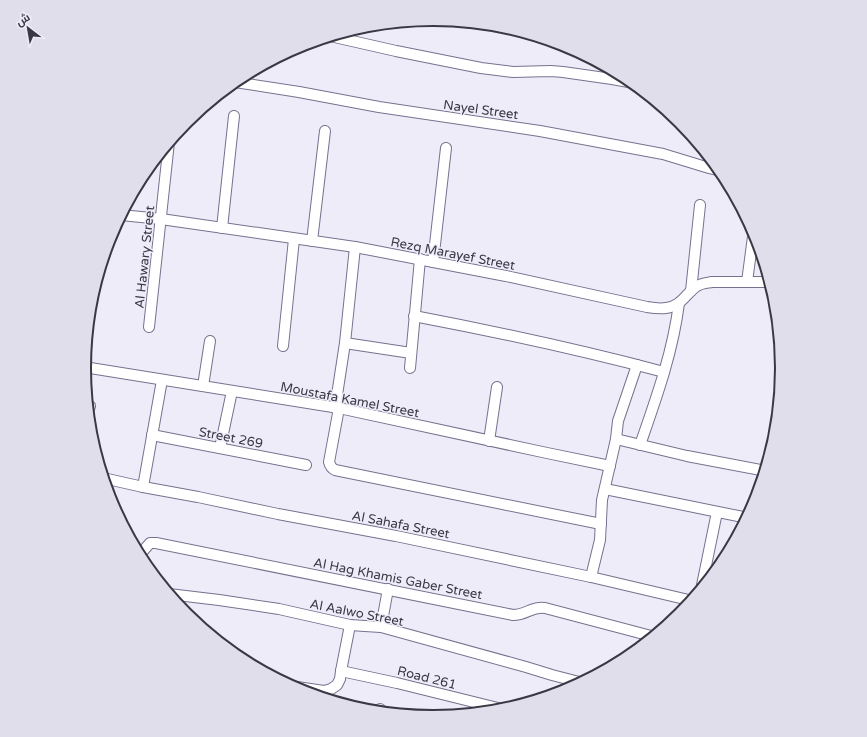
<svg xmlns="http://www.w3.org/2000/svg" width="867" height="737" viewBox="0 0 867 737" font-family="'Varela Round',Cairo,sans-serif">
<rect width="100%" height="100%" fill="#efecfa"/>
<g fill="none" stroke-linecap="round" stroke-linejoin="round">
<defs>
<g id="minor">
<polyline points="330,36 396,51 481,68 513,72 551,71 563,72 612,79 634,83"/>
<polyline points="235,82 299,92 379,107 540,131 663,154 709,168 721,171"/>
<path d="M121 215 161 219 355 247 506 276 647 307C653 308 660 309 666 308 682 306 686 293 697 286 702 283 707 283 712 282H771"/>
<polyline points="222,228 234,116"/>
<polyline points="312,241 325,131"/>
<polyline points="433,262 446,148"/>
<polyline points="747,282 754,229"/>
<polyline points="691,291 700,205"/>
<path d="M414 316C498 332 581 350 664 372"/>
<polyline points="149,327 169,142"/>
<polyline points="345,343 411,353"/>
<polyline points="283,346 294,239"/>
<polyline points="84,367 339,408 547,453 610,466"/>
<polyline points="410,368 420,259"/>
<polyline points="203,386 210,341"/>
<polyline points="335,408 345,343 355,247"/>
<path d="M339 408 329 462C330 466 331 468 335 470L601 524"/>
<polyline points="88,412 90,406"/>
<polyline points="152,435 306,465"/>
<polyline points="616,439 687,456 766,471"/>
<polyline points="489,441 497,387"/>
<path d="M640 445C656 399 673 352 679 303"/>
<polyline points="220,448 232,391"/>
<polyline points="103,478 143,487 198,497 278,514 396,536 591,577 693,601"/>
<polyline points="143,487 162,380"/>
<polyline points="605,489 748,518"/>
<path d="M138 554 143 551 150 543H156L513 615C527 615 531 606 545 608L655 637"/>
<polyline points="591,577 600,540 602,500 616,439 618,421 637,365"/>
<polyline points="701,590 717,512"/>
<polyline points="169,594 219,600 279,609 350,625 365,626 381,627 526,667 552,675 583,683"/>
<polyline points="381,627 388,589"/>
<polyline points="341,671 397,683 506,710"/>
<polyline points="290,686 324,691 331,689 337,685 340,679 341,671 350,625"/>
<polyline points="380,713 380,709"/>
</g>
</defs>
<use href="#minor" stroke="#77718f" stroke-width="12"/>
<use href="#minor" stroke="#fff" stroke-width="10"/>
</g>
<g text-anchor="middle" stroke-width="3" stroke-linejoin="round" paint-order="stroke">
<g font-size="13" fill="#3b3845" stroke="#efecfa">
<text transform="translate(481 109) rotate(8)" y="5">Nayel Street</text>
<text transform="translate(453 253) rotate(11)" y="5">Rezq Marayef Street</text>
<text transform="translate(144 257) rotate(-84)" y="5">Al Hawary Street</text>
<text transform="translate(350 399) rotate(11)" y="5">Moustafa Kamel Street</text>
<text transform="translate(231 437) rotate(11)" y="5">Street 269</text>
<text transform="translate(401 524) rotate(11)" y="5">Al Sahafa Street</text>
<text transform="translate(398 578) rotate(11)" y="5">Al Hag Khamis Gaber Street</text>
<text transform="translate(357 612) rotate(11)" y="5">Al Aalwo Street</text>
<text transform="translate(427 677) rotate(14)" y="5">Road 261</text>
</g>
</g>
<path d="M0 0H867V737H0ZM91 368a342 342 0 1 1 684 0a342 342 0 1 1-684 0Z" fill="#e1deec" fill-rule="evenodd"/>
<path fill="none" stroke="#3b3845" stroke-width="2" d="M91 368a342 342 0 1 1 684 0a342 342 0 1 1-684 0Z"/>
<g transform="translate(28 28) rotate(329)" stroke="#efecfa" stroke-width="3" paint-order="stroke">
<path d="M0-3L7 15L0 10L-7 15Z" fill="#3b3845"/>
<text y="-6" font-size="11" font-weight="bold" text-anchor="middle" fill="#3b3845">ش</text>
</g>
</svg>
